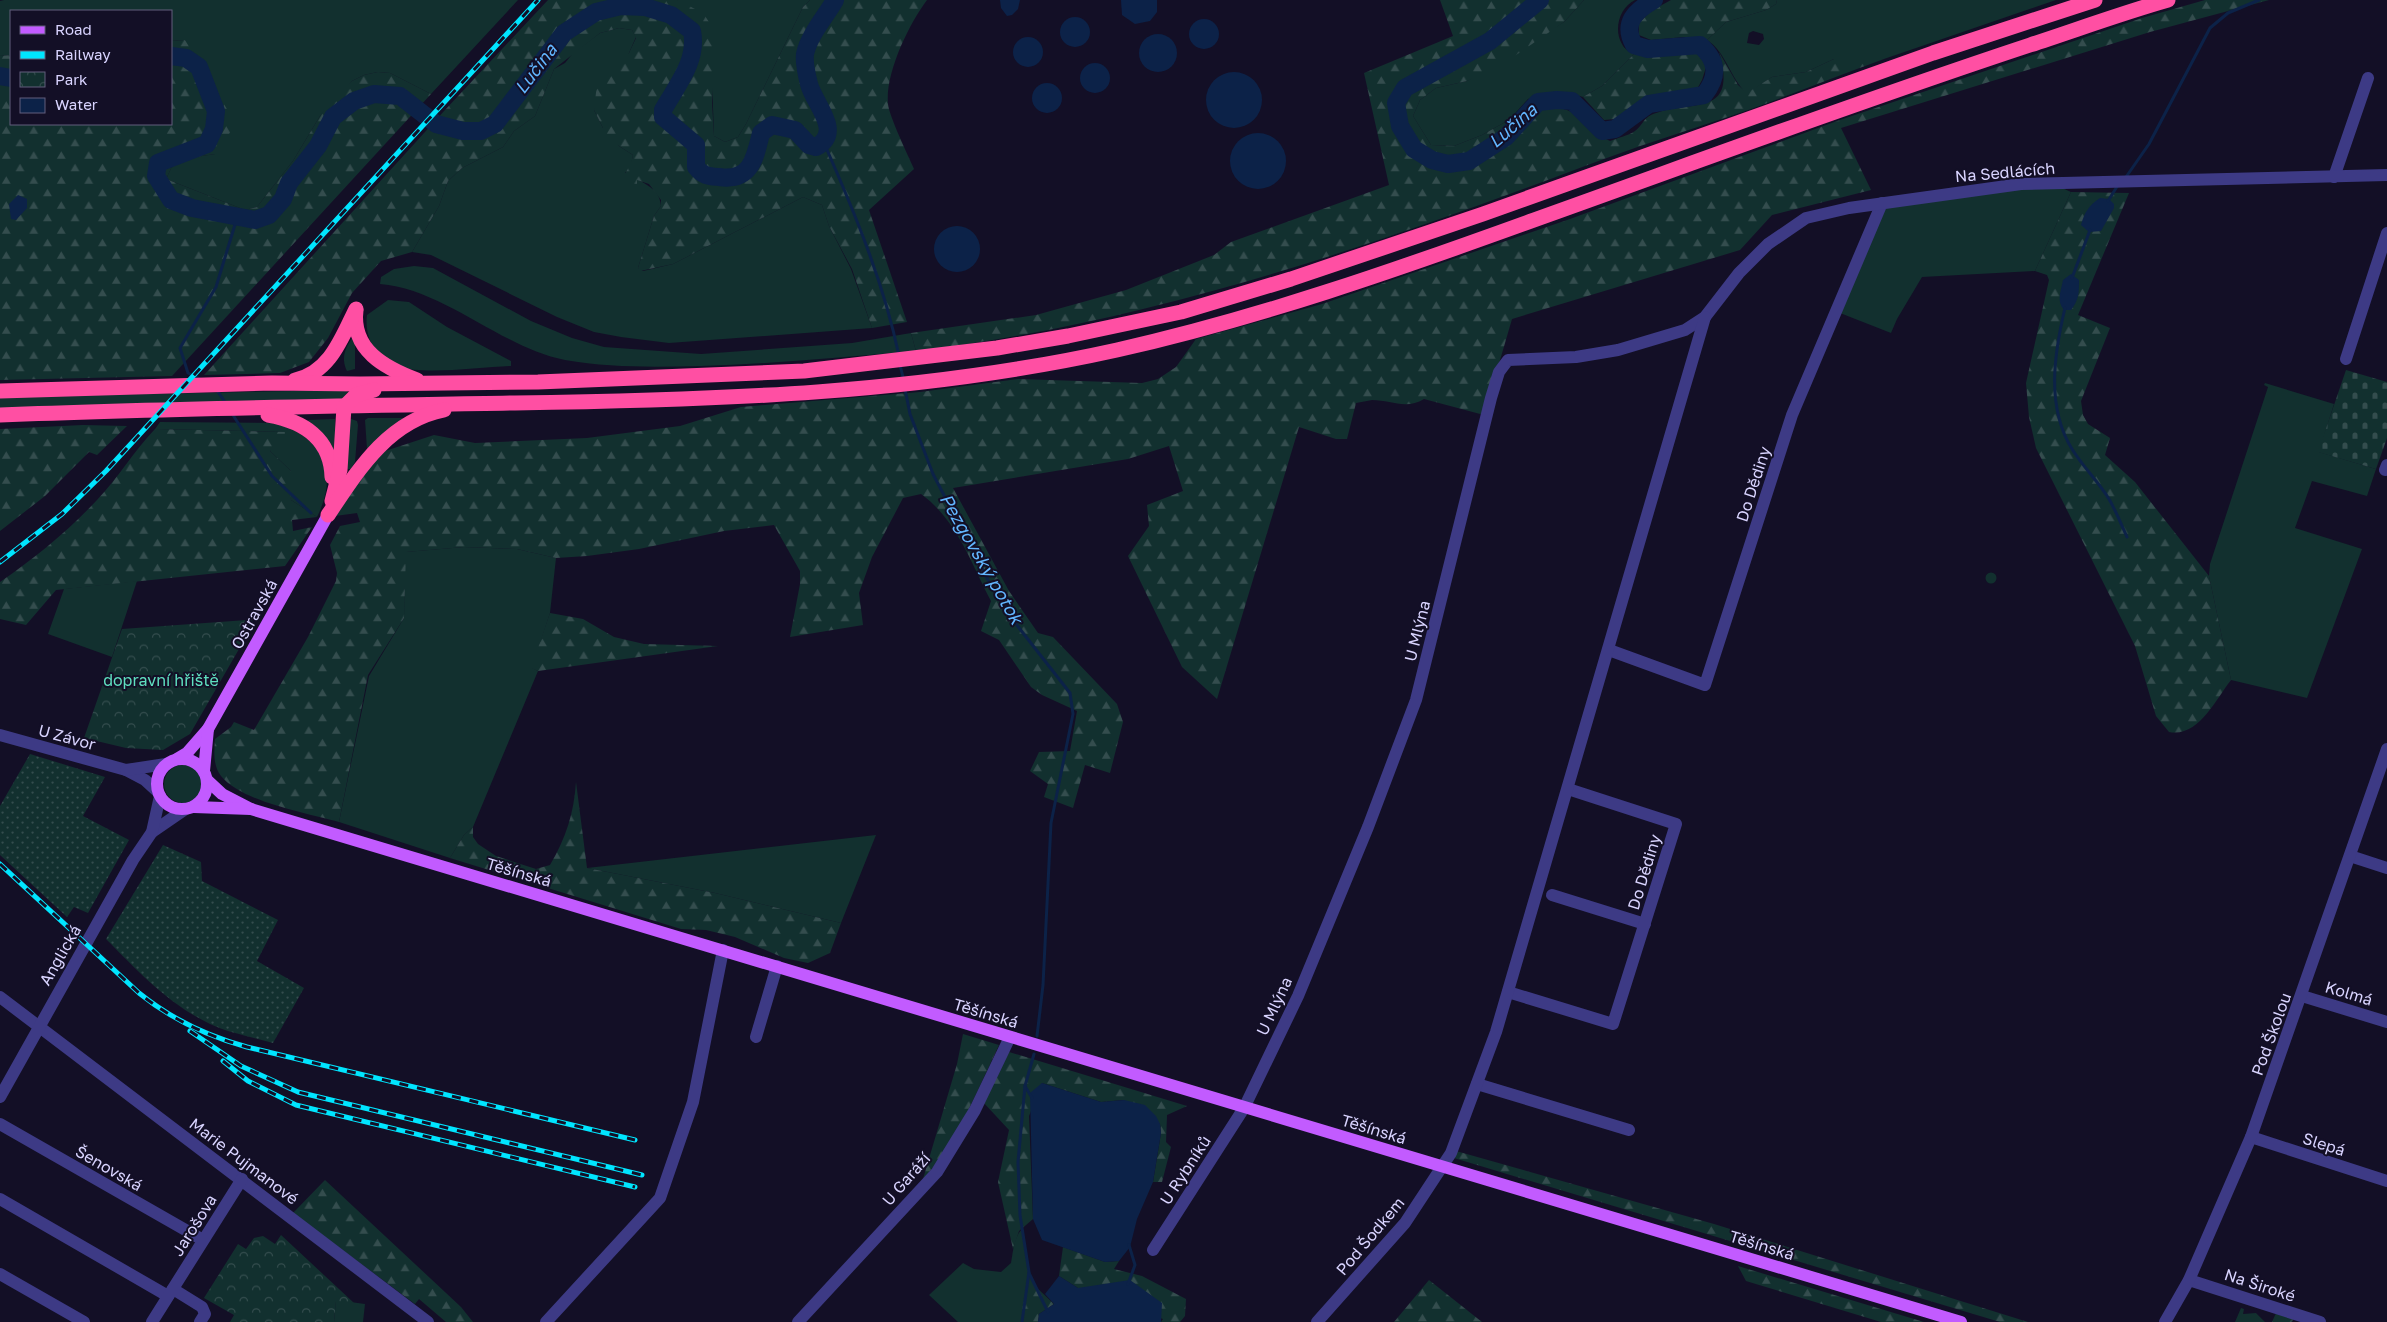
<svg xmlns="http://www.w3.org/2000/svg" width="2387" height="1322" viewBox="0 0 2387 1322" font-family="'Golos Text',sans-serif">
<defs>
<pattern id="forest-firs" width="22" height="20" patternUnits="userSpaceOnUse" patternTransform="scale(1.25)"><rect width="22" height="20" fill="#12302f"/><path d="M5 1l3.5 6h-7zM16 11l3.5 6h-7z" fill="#344d4e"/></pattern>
<pattern id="cemetery-stones" width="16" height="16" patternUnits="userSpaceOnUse" patternTransform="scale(1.25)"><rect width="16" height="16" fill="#12302f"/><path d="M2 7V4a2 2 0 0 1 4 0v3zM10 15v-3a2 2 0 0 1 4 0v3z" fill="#344d4e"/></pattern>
<pattern id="park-crowns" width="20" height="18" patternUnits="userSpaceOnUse" patternTransform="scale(1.25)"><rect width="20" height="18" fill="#12302f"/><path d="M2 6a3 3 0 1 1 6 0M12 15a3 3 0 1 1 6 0" fill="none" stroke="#344d4e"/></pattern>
<pattern id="garden-dots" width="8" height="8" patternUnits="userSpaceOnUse" patternTransform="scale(1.25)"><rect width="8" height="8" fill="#12302f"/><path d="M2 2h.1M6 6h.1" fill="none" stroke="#344d4e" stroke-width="1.8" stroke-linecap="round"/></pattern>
</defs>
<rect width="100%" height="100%" fill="#130f26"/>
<g fill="#12302f" fill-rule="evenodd">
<polygon points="4,0 518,0 431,94 390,73 378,72 364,75 352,81 320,116 293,161 257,207 245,210 166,179 175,160 215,154 185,40 171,41 171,11 11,11 11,55 0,56 0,1"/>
<polygon points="677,0 810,0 803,7 746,124 738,137 725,142 714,136 712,80"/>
<path d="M1584 0H1635C1620 7 1613 29 1622 44 1624 49 1630 52 1634 54L1602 86 1583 97 1566 92 1547 93 1528 99 1509 120 1482 135 1454 146 1431 145 1413 116 1420 100 1436 88 1467 81 1564 22Z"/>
<path d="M1777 0H2056L1884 59H1834L1806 72 1772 77 1747 94C1730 78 1726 52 1707 40L1726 22 1766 10 1776 4ZM1753 31 1763 34 1764 39 1759 45 1747 43 1749 33Z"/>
<path d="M619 28 632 30 636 37 629 53 594 110 603 128 619 146 633 155 631 166 625 173C639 182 660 186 661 206L654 216 638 268 643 271 673 264 803 197 822 205 829 226 851 269 872 328 669 343 621 337 594 332 557 317 431 255 412 252 439 206 448 181 462 168 503 147 514 131 535 116 554 69 565 63 573 53 600 33Z"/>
<polygon points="2060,187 2071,192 2035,271 1922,277 1897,319 1891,333 1840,313 1886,207 2015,190"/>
<path d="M414 266 433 268 531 321 572 338 604 347 701 354 852 343 911 333 916 351C844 357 773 364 701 366 656 367 610 368 565 360 502 348 444 289 380 284L381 277 394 269Z"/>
<path d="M388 300 409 302 447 327 511 361V366C480 367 427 375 398 367 376 360 364 337 367 315Z"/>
<path d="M355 334V369L347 371C340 357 346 346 355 334Z"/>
<polygon points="2265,383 2334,404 2319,452 2376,469 2367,496 2312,481 2295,528 2362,549 2307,698 2231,680 2209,576 2210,564 2268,387 2264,385"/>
<polygon points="345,390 348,392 341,400 0,409 0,397"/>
<polygon points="348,418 357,421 358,425 355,462 351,469 347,469"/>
<polygon points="368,418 408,418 367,449 365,420"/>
<polygon points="335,419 337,464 308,420"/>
<path d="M160 422 275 423C322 436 340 472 317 517L291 500V471L270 451 284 432 155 429Z"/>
<polygon points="464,547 517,549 556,558 550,613 532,668 538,671 473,827 464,835 450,858 339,822 369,676 404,618 405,552"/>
<circle cx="1991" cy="578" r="5.5"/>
<polygon points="137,581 112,657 48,634 64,589"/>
<circle cx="183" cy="784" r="19"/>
<polygon points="876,835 841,923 715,893 587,868"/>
<path d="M1022 1229 1029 1272 1021 1322H958L929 1295 963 1263 974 1269 1001 1272 1011 1263C1013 1252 1014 1237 1022 1229Z"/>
<polygon points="336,1300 365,1304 363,1322 334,1322"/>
<polygon points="2241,1308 2244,1309 2243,1314 2256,1313 2265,1322 2235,1322"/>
</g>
<g fill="url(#forest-firs)">
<path d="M548 0H677L703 13 711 25 716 45 712 102 714 136 725 142 738 137 746 124 803 7 810 0H927C909 24 885 73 888 104 889 116 908 155 914 169L869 210 907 322 872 328 852 269 829 226 822 205 803 197 673 264 640 271 638 268 654 216 661 206V200L649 184 637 180V186L631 190 626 189 621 182C625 172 631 166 633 155L602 135 603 128 594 110 597 84 611 68 629 53 636 38 632 30 619 28 600 33 554 69 535 116 514 131 503 147 462 168 448 181 439 206 412 252 381 261 352 293 328 338 309 362 280 373 204 375 445 110Z"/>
<path d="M1440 0H1584L1564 22 1500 66 1467 81 1436 88 1420 100 1413 116 1431 145 1454 146 1482 135 1509 120 1520 131 1545 107C1585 107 1578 127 1610 141 1617 138 1628 136 1635 131 1641 127 1644 118 1651 115 1689 98 1739 120 1719 52L1738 85 1747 93 1772 77 1806 72 1834 59H1884C1840 75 1795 93 1751 109 1693 129 1634 147 1577 169 1362 250 1145 323 916 351L911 333 1036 315 1126 290 1214 255 1231 242 1389 185 1364 73 1453 36Z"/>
<polygon points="1671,0 1777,0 1776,4 1766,10 1726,22 1707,40 1684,37 1651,40 1639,35 1639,23 1651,11"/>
<path d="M2205 0H2269L2150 32 1841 128 1871 190 1772 215 1740 250 1512 319 1484 415 1424 399C1406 410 1391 400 1372 400 1367 401 1361 402 1356 403L1347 439H1336L1299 427 1217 699 1182 667 1128 556 1149 526 1147 505 1183 491 1169 446 1128 459 953 488 1009 591 1038 633 1053 637 1117 704 1123 722 1110 773 1085 765 1073 808 1044 797 1048 784 1030 771 1039 752 1070 751 1077 711 1042 695 1031 687 999 640 981 631 991 601C971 563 957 520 921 494L903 498 872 557 859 593 863 625 790 637 800 584V571L774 525 724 531 639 549 587 556 556 558 517 549 464 547 406 552 404 618 368 675 339 822C307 813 242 802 221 776 213 766 214 751 215 739L231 727 234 722 254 730 308 637 336 581 337 573 330 545 340 526 360 522 357 513 335 516 379 453 434 435 475 443 587 438 680 426 741 407 920 392 1018 379 1142 383 1158 379 1176 367 1196 339 1322 304 1570 219 1837 121 2142 18Z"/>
<polygon points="185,40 236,124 215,154 175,160 166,179 245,210 257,207 293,161 320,116 336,95 352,81 364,75 378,72 390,73 431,94 172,376 0,380 0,56 11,55 11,124 171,124 171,41"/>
<polygon points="1696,52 1707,64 1702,80 1697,89 1646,96 1615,119 1604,120 1583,97 1602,86 1634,54 1655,56"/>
<path d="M2071 192 2129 193 2078 315 2110 328 2081 401 2083 415 2088 424 2110 438 2105 455 2135 482 2209 576 2231 680C2216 699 2198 738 2169 732L2156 716 2135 646 2036 448 2029 417 2026 383 2049 280 2047 275 2035 271Z"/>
<polygon points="83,425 127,426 97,455 89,452 45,496 0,531 0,429"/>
<path d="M155 429 285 432 284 443 270 451 291 471V500L317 517 292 520 293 531 312 527 285 566 56 590 26 625 0 619V582C35 558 68 531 97 500 118 478 134 451 155 429Z"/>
<polygon points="550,613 583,619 614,637 644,644 718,646 538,671 531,668"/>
<path d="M576 782 587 868 715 893 841 923 830 953 808 963 784 958 735 937 706 930 681 929 450 858 464 835 473 827V837L478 844 496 856 536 869 550 865C566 838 574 813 576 782Z"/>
<path d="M963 1034 999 1045C978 1089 956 1144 923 1179L957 1064Z"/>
<polygon points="1009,1052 1187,1106 1167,1115 1166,1142 1171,1147 1162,1182 1153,1182 1161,1133 1160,1124 1124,1100 1101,1102 1042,1083 1029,1116 1033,1219 1019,1231 1013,1249 998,1182 1009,1130 983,1102"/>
<polygon points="1456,1151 1714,1224 2028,1322 2000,1322 1454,1158"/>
<polygon points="325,1180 461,1307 473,1322 446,1322 419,1299 415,1304 293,1213"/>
<polygon points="1063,1247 1105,1262 1119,1261 1114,1269 1142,1276 1186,1299 1185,1316 1180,1322 1161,1322 1163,1319 1078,1288 1059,1276"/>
<polygon points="1738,1266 1924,1322 1881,1322 1746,1281"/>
<polygon points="1029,1272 1037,1288 1054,1304 1039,1314 1038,1322 1020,1322"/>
<polygon points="1429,1280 1482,1322 1394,1322"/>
</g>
<polygon fill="url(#cemetery-stones)" points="2346,370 2387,382 2387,438 2376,469 2318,452"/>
<g fill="url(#park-crowns)">
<polygon points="249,617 254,623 190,734 163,750 126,748 84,738 122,629 247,620"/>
<polygon points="281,1235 354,1303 336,1301 334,1322 230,1322 234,1315 204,1298 238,1244 246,1249 254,1238 263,1236 275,1244"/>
<polygon points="2277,1311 2294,1317 2292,1322 2272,1322"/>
</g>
<g fill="url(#garden-dots)">
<polygon points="30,754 105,777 83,816 129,840 88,913 74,907 67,917 0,855 0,806"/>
<path d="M163 845 201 862 202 881 278 920 257 961 304 988 273 1043C253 1037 229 1033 210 1024 167 1003 139 972 106 939Z"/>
</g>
<g fill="#0c2248">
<polygon points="1000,0 1020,0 1018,9 1012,15 1007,16 1001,8"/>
<polygon points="1121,0 1157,0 1157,12 1150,21 1135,24 1122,15"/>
<circle cx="1075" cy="32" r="15"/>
<circle cx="1204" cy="34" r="15"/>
<circle cx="1158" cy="53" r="19"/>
<circle cx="1028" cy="52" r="15"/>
<circle cx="1095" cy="78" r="15"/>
<circle cx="1234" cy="100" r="28"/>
<circle cx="1047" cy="98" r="15"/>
<circle cx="1258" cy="161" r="28"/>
<polygon points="18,195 27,199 27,208 16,220 11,219 9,204"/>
<path d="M2100 198 2109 199 2114 204V208L2101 231 2089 232 2081 225C2084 213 2089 205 2100 198Z"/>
<circle cx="957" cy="249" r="23"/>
<path d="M2071 274 2079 280C2079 292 2079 300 2071 310H2064C2056 301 2061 291 2063 280Z"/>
<polygon points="1042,1083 1101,1102 1124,1100 1145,1105 1156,1116 1160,1124 1161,1133 1153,1182 1137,1219 1130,1247 1119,1261 1105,1262 1042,1240 1033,1219 1030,1093"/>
<polygon points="1059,1276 1078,1288 1130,1280 1162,1303 1161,1322 1038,1322 1039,1314 1054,1304 1045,1294"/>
</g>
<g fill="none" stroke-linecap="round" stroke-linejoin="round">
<g stroke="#0c2248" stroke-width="3">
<path d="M824 143C854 211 884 283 899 356"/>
<polyline points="2126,177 2149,144 2210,28 2228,13 2259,0"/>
<polyline points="2108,201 2118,185"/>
<polyline points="2072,278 2090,230"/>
<path d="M2065 308C2054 354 2046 407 2072 449 2083 467 2098 481 2109 499 2116 511 2121 524 2127 537"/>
<polyline points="900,365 904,381"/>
<polyline points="200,379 188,373 180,348 216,287 237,218"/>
<polyline points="216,389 225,402"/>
<polyline points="905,389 910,414 933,474 988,580 1016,624 1070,693 1073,714 1051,823 1043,985 1037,1036"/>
<polyline points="231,412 272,476 311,513"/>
<polyline points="1025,1086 1032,1098"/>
<polyline points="1029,1273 1048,1312"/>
<polyline points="1128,1284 1135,1265 1129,1245"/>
<polyline points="1022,1322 1029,1272 1020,1215 1018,1162 1025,1086 1034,1054"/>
</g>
<g stroke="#0c2248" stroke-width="18">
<path d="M1540 0 1490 41 1405 88 1396 103 1400 126 1414 149 1432 160 1448 164 1469 161 1506 137 1538 102 1557 100 1572 101 1602 131 1615 129 1649 104 1704 95C1719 76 1718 61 1700 45L1648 49 1634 45C1622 23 1635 11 1654 0"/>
<path d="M171 56 186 58 199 67 216 111 214 129 207 144 158 163 156 176 171 200 192 208 255 220 269 215 283 199 289 183 318 146 333 117 354 101 374 94 400 96 436 124 463 131H481L495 124 564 33 596 12 621 6 645 7 671 15 692 31C698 61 677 85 663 110V117L696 145V167C703 176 708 176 719 177 751 182 755 158 761 133L772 125 795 130 809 145 816 147C844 132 814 104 809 84 807 76 804 61 805 54 809 35 826 16 835 0"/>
<polyline points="0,76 11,78"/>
</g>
<g stroke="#3d3a85" stroke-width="12">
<polyline points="2334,177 2368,78"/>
<polyline points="2346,359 2387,233"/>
<polyline points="2385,470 2387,465"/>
<polyline points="1609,650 1705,685 1792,415 1882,203"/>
<polyline points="0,735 126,770 145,780 157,791"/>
<polyline points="126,770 166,764"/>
<polyline points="152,832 184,810"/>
<polyline points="2350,856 2387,868"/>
<polyline points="1552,895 1645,924"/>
<polyline points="1508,992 1613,1024 1676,824 1568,789"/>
<polyline points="2302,996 2387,1022"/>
<polyline points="0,997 428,1322"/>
<polyline points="756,1037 777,966"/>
<polyline points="1477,1084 1629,1130"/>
<polyline points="0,1097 133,860 152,832 160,796"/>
<polyline points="0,1124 203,1240"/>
<polyline points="2251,1137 2387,1181"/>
<polyline points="0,1199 168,1296"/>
<polyline points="1153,1250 1244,1108 1298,996 1368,827 1416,700 1491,398 1499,372 1508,360 1576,357 1618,350 1685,330 1705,317 1739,273 1768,244 1806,218 1849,208 2021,184 2387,175"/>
<polyline points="0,1274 84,1322"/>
<polyline points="2189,1280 2320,1322"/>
<polyline points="173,1289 202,1307 205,1314 200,1322"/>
<polyline points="152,1322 242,1179"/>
<polyline points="546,1322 660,1198 693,1102 723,950"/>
<polyline points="798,1322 937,1172 975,1110 1010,1037"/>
<polyline points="1317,1322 1405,1223 1451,1153 1496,1032 1705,317"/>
<polyline points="2165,1322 2189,1280 2251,1137 2387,749"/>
</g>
<g stroke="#c25bff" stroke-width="12">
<circle cx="182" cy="784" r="25"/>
<polyline points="177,759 187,753 208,729 328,515"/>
<polyline points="204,771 208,729"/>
<polyline points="207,780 222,794 251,809"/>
<polyline points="194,807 251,809 1961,1322"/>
</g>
<g stroke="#ff4fa3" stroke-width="15">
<path d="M356 310C351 350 385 368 417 380"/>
<path d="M295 380C330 373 342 337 356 309"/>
<polyline points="0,391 272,383 360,384 538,382 804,371 997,348 1068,336 1181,312 1291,279 1483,214 1933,53 2095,0"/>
<path d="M0 415C172 408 344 406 515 403 717 400 919 394 1117 350 1259 318 1396 270 1534 220 1699 161 1863 100 2030 45 2076 30 2122 13 2168 0"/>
<path d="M268 415C303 421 331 438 332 477"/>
<polyline points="332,501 340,470 344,407 356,395 374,390"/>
<path d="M328 515C358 470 388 421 444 410"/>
</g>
<defs>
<g id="rail">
<polyline points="0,562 62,514 106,471 538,0"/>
<path d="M0 864 139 993C171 1019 207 1036 247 1047L635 1140"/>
<polyline points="190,1031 241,1066 298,1092 642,1175"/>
<polyline points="223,1061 248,1081 296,1105 635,1187"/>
</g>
</defs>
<use href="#rail" stroke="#00e5ff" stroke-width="5"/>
<use href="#rail" stroke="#130f26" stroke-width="3" stroke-dasharray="9" stroke-linecap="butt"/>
</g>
<g text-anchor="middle" stroke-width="4" stroke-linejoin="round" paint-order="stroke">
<g font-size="16" fill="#d9d4ff" stroke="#130f26">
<text transform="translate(2005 172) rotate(-5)" y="6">Na Sedlácích</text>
<text transform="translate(1753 484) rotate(-72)" y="6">Do Dědiny</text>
<text transform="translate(254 614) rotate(-61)" y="6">Ostravská</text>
<text transform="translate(1417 631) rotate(-76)" y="6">U Mlýna</text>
<text transform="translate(67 737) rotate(15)" y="6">U Závor</text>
<text transform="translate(519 872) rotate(16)" y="6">Těšínská</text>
<text transform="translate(1644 872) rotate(-73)" y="6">Do Dědiny</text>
<text transform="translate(60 955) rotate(-60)" y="6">Anglická</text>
<text transform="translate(2349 993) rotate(17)" y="6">Kolmá</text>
<text transform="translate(1274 1006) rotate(-65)" y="6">U Mlýna</text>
<text transform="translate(986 1013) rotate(17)" y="6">Těšínská</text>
<text transform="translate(2271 1034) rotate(-70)" y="6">Pod Školou</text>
<text transform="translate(1374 1129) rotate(17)" y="6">Těšínská</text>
<text transform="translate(2324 1144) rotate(18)" y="6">Slepá</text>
<text transform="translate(244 1161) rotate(37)" y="6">Marie Pujmanové</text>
<text transform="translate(109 1168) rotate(30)" y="6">Šenovská</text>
<text transform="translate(1185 1170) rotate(-57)" y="6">U Rybníků</text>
<text transform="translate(906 1179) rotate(-49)" y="6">U Garáží</text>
<text transform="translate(194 1225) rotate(-58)" y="6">Jarošova</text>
<text transform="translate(1370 1236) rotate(-50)" y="6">Pod Šodkem</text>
<text transform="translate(1762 1245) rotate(17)" y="6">Těšínská</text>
<text transform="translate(2260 1285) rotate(18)" y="6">Na Široké</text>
</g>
<g font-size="16" fill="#5fe0c0" stroke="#130f26">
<text x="161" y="686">dopravní hřiště</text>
</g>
<g font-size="18" font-style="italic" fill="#62b6ff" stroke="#130f26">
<text transform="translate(536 69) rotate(-53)" y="6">Lučina</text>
<text transform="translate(1513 126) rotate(-41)" y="6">Lučina</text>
<text transform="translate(981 559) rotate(60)" y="6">Pezgovský potok</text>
</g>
</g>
<rect x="10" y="10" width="162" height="115" fill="#130f26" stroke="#625e7d"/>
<rect x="20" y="26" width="25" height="8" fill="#c25bff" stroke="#625e7d"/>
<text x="55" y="35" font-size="15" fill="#d9d4ff">Road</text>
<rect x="20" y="51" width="25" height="8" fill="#00e5ff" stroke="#625e7d"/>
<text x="55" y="60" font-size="15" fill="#d9d4ff">Railway</text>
<rect x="20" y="72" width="25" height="15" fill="url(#park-crowns)" stroke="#625e7d"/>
<text x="55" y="85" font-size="15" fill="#d9d4ff">Park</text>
<rect x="20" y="98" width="25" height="15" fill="#0c2248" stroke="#625e7d"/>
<text x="55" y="110" font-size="15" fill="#d9d4ff">Water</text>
</svg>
